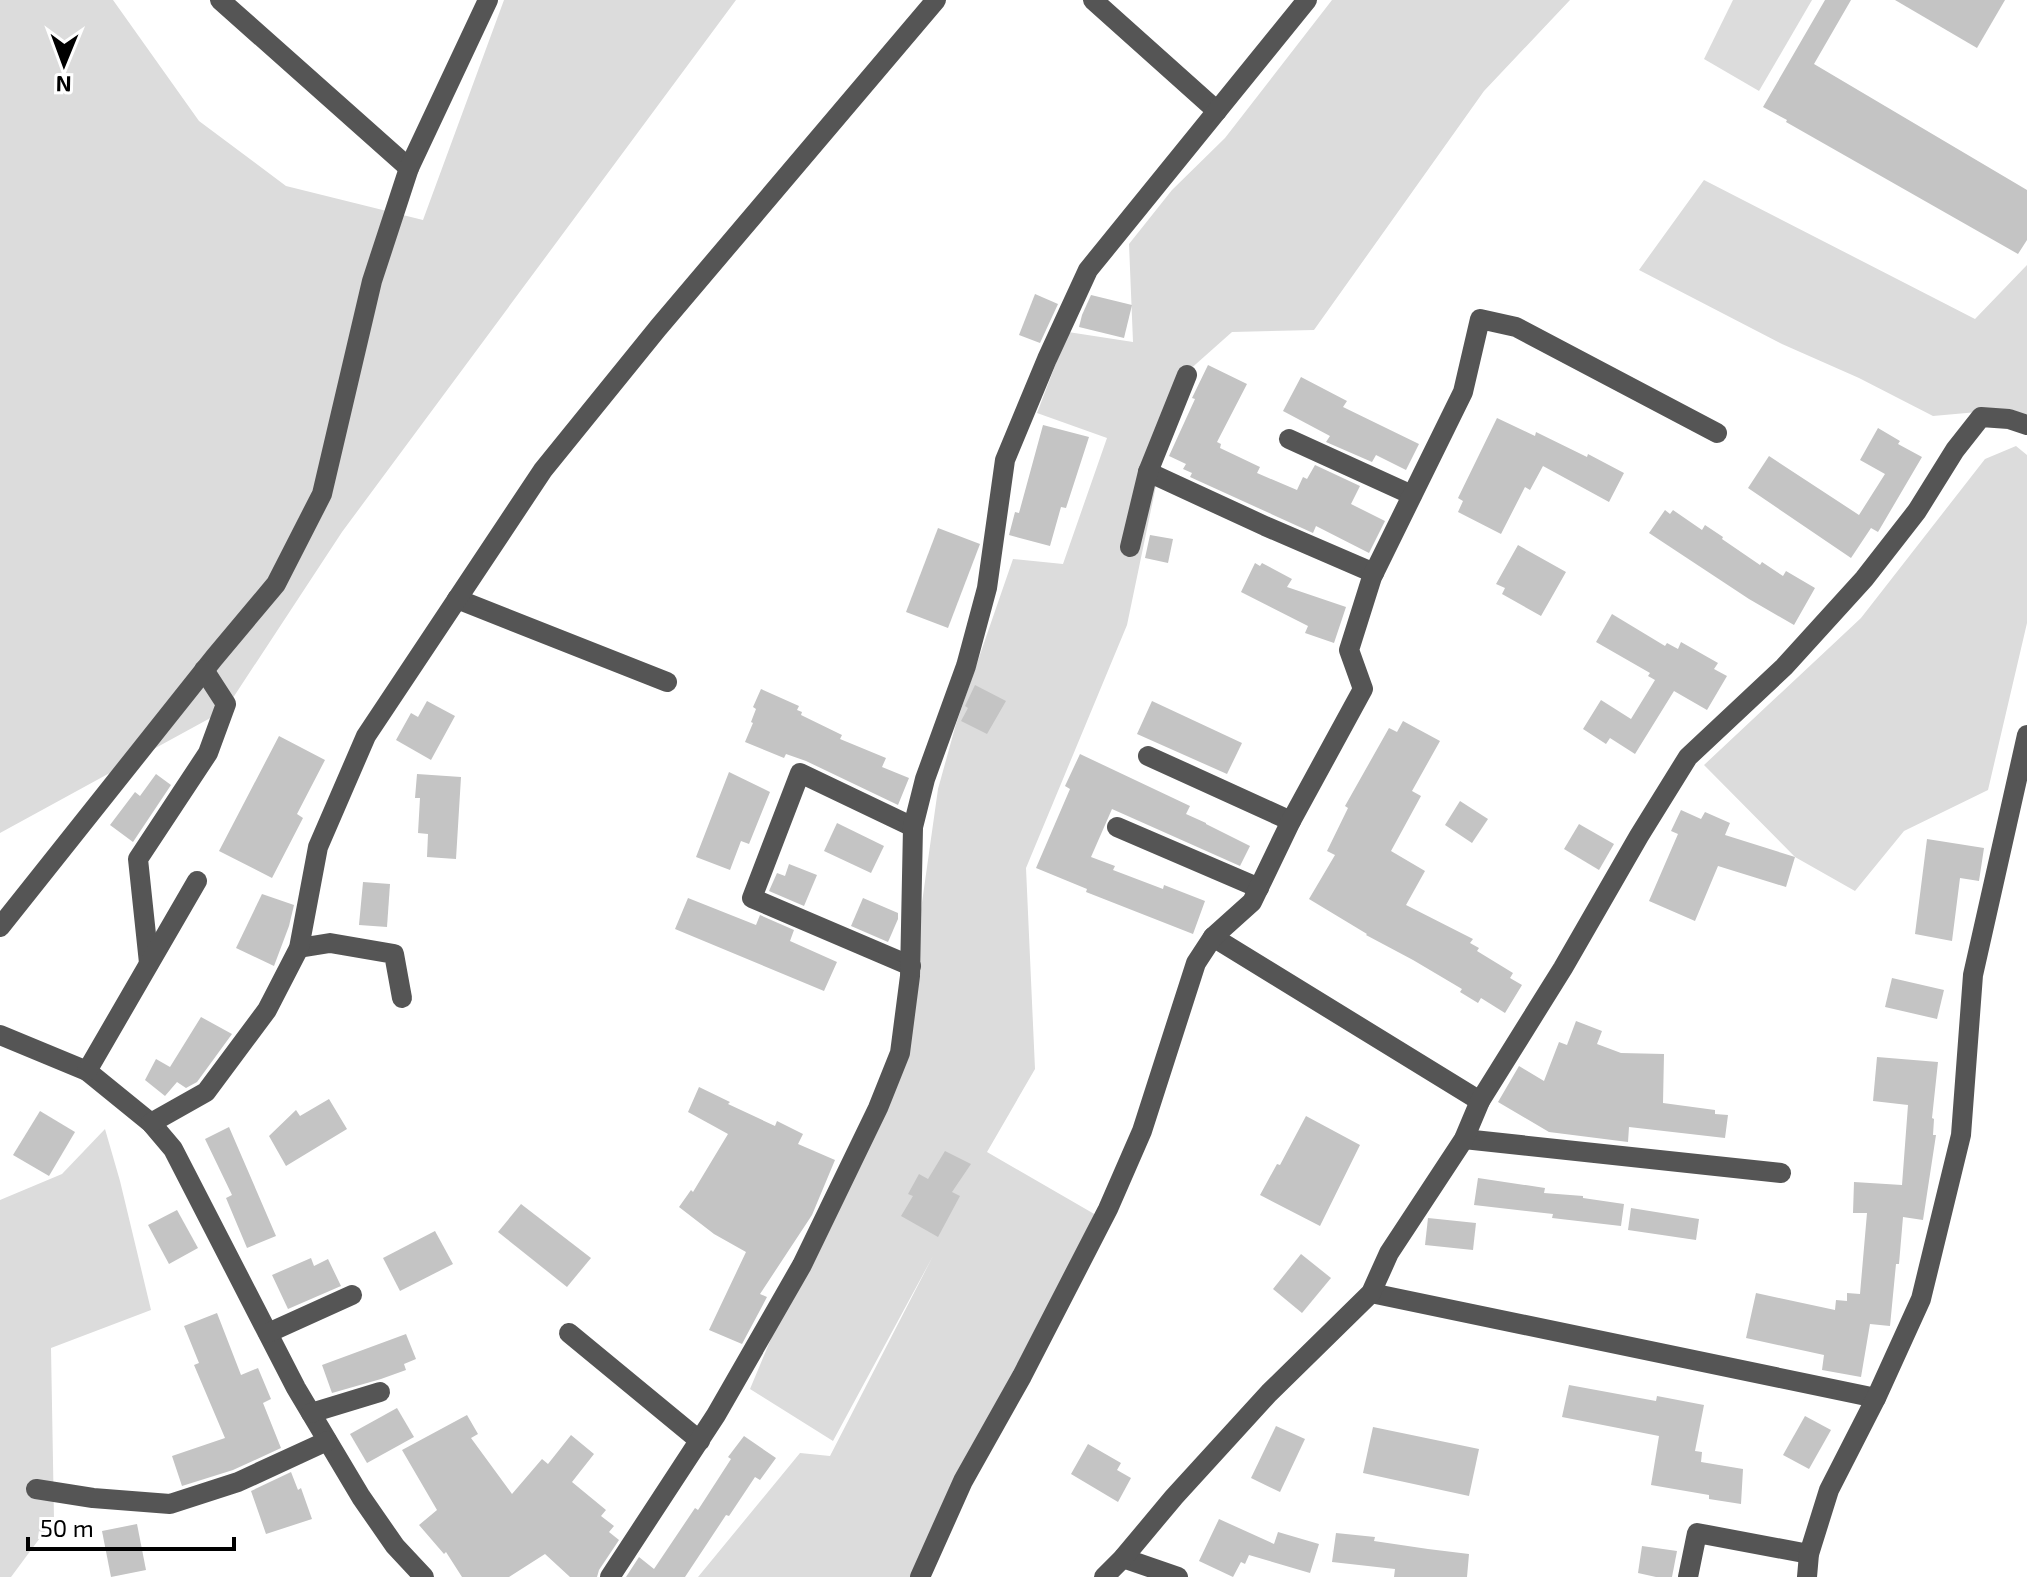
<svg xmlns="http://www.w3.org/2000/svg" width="2027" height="1577" viewBox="0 0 2027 1577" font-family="'Exo 2',sans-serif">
<rect width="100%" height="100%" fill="#fff"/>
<g fill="#dcdcdc">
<polygon points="0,0 113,0 199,121 286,186 423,220 504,0 736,0 342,532 225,710 0,833"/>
<polygon points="1332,0 1570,0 1484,91 1314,330 1232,332 1178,380 1127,625 1026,868 1035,1069 987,1152 1096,1215 911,1577 698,1577 800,1453 830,1456 933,1256 833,1441 750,1389 906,1016 938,789 956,724 1013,559 1063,564 1107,438 1037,413 1068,332 1133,342 1129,244 1172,190 1225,138"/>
<polygon points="1733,0 1812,0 1759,91 1704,59"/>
<polygon points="1704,180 1975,319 2027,265 2027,416 2011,409 1933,416 1859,378 1782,344 1639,270"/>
<polygon points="2016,446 2027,455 2027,623 1988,790 1904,831 1855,891 1795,857 1704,765 1861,618 1985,459"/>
<polygon points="105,1129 120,1181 151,1310 51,1348 54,1519 11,1577 0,1577 0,1200 62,1174"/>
</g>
<g fill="#c4c4c4">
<polygon points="1825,0 1851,0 1814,64 2027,190 2027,240 2018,254 1786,122 1787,120 1763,107"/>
<polygon points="1895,0 2005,0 1977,48"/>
<polygon points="1035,294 1058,304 1040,343 1019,335"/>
<polygon points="1091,295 1132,305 1124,338 1079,327 1082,315"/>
<polygon points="1208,365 1247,384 1217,442 1221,444 1220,448 1260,467 1257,473 1297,490 1303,477 1307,479 1315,465 1360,486 1351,504 1385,521 1369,553 1316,526 1313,533 1190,477 1192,473 1183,469 1186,464 1169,456 1195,399 1192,398"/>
<polygon points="1301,377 1347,401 1343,407 1419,444 1406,470 1376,455 1372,462 1326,442 1330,436 1283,411"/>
<polygon points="1497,418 1535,436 1536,432 1587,457 1588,454 1624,473 1609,502 1543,466 1530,490 1525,487 1501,534 1458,512 1463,501 1458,498"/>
<polygon points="1043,425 1089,437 1066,508 1061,507 1050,546 1009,535 1015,512 1019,513"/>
<polygon points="1878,428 1900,441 1898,444 1922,457 1878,532 1871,528 1851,558 1748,488 1769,456 1859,515 1885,474 1860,460"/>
<polygon points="1665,510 1670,514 1673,510 1702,530 1705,525 1723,537 1722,539 1760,565 1762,562 1783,576 1786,571 1815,588 1794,625 1749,599 1649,533"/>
<polygon points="938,528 980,544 948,628 906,612"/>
<polygon points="1150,535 1173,539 1168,563 1145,558"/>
<polygon points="1518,545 1566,572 1541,616 1502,594 1505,588 1496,584"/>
<polygon points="1255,563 1260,566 1262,563 1292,579 1287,587 1346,607 1334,643 1305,633 1308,626 1241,592"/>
<polygon points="1612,614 1665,646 1667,643 1678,649 1681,642 1718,663 1714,669 1727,676 1707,710 1674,691 1635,754 1610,738 1606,744 1583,729 1601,700 1631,719 1655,680 1648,676 1650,673 1596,642"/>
<polygon points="975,685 1006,701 987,734 961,721 968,708 965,706"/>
<polygon points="761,689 799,706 797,710 802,712 801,715 842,735 840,739 886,758 882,767 909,778 898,805 806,761 786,754 784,758 745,742 753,723 751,722 756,709 753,707"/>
<polygon points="427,701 455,716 431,760 396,740 411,713 418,717"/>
<polygon points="1152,701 1242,743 1227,774 1137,734"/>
<polygon points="1403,721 1440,741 1412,791 1421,796 1391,851 1425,871 1406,905 1473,939 1470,943 1479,948 1477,951 1513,973 1510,978 1522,985 1505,1013 1481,998 1478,1003 1460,992 1462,989 1413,960 1366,935 1367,934 1309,899 1335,855 1327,851 1348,808 1345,806 1389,728 1397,732"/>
<polygon points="279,736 325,760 297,814 303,818 272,878 219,851"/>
<polygon points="1080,754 1190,806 1186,814 1206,823 1206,824 1250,846 1240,866 1112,809 1091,857 1115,866 1113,870 1163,889 1164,885 1205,901 1193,934 1086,892 1087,889 1036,868 1070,789 1065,786"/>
<polygon points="729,772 770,792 749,844 741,841 730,870 696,857"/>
<polygon points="156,774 171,785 133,842 110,825 135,792 140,796"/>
<polygon points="417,774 461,777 456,859 427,857 428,834 418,833 420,798 415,798"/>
<polygon points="1460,801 1488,819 1472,843 1445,825"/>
<polygon points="1681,810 1701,819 1705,812 1730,823 1725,835 1795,857 1786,887 1718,866 1695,921 1649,901 1678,834 1671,831"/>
<polygon points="837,823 884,846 871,873 824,851"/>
<polygon points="1579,824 1614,844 1599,870 1564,849"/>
<polygon points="1927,839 1984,848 1979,881 1960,878 1952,941 1915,934"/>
<polygon points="789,864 817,875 804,906 769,891 777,873 785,876"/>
<polygon points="363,882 390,884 387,927 359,925"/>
<polygon points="262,894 294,905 289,926 274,966 236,948"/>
<polygon points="688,898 756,925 760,915 794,930 790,941 837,962 824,991 675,929"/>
<polygon points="863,898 898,913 898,919 888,942 851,926"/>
<polygon points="1892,978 1944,990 1937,1019 1885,1007"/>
<polygon points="201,1017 232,1034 197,1082 186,1088 177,1082 165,1096 145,1080 156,1059 170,1067"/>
<polygon points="1576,1021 1602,1031 1597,1044 1621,1053 1664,1054 1663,1103 1715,1110 1715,1114 1728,1115 1725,1138 1629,1127 1628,1142 1549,1132 1498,1102 1519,1066 1544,1081 1559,1042 1567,1045"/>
<polygon points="1877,1057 1938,1062 1932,1118 1934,1119 1933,1135 1936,1135 1923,1220 1903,1217 1899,1264 1896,1264 1890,1326 1870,1324 1861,1377 1822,1370 1824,1355 1746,1338 1756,1293 1835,1310 1836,1300 1847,1301 1847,1293 1860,1294 1867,1213 1853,1213 1854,1182 1902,1185 1908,1105 1873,1101"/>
<polygon points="699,1087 730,1102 728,1104 775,1126 777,1121 803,1134 798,1144 835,1160 812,1215 760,1294 767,1297 742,1344 709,1330 746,1252 714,1234 679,1207 691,1190 693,1192 728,1134 688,1112"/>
<polygon points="329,1099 347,1129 286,1166 269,1136 296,1110 300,1116"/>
<polygon points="40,1111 75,1132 49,1176 13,1155"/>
<polygon points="1306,1116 1360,1145 1320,1226 1260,1195 1277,1164 1280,1165"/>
<polygon points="229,1127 276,1236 247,1248 226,1198 232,1195 205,1139"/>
<polygon points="945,1151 971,1164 952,1192 960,1196 938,1237 901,1216 913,1196 908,1194 919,1174 928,1179"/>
<polygon points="1478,1178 1545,1188 1544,1193 1583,1196 1583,1198 1624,1204 1621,1226 1552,1218 1553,1214 1474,1205"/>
<polygon points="521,1204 591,1258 567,1287 498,1232"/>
<polygon points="1631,1208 1699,1219 1696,1240 1628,1230"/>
<polygon points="177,1210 198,1248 169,1264 148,1225"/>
<polygon points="1428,1218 1476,1223 1473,1250 1425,1245"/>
<polygon points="435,1231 453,1264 400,1291 383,1258"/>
<polygon points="1301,1254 1331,1278 1302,1313 1273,1289"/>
<polygon points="311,1258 314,1266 328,1259 341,1286 288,1309 272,1275"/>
<polygon points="217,1313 241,1375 258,1368 271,1399 263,1403 281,1448 233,1470 182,1486 172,1456 225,1438 194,1365 199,1363 184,1326"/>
<polygon points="406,1334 416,1359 404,1364 406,1370 381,1379 332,1393 322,1365"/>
<polygon points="1569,1385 1656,1401 1657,1396 1704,1405 1695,1451 1702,1452 1701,1462 1743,1469 1741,1504 1709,1499 1709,1495 1651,1485 1659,1436 1562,1417"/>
<polygon points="397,1408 414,1437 367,1463 350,1434"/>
<polygon points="467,1415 478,1434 471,1438 512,1494 542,1459 548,1464 571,1435 594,1454 572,1482 606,1510 601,1516 614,1526 609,1532 619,1540 599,1570 597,1577 570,1577 545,1554 509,1577 462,1577 446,1552 444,1554 419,1525 437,1510 402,1450"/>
<polygon points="1805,1416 1831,1430 1809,1469 1783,1455"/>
<polygon points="1276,1426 1305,1439 1280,1492 1251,1478"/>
<polygon points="1373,1427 1479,1449 1469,1496 1363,1473"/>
<polygon points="744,1436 776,1458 760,1480 755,1477 729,1516 726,1515 685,1577 626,1577 639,1557 654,1569 695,1508 698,1510 731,1459 728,1457"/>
<polygon points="1088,1444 1121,1463 1117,1470 1131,1478 1118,1502 1071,1474"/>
<polygon points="291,1472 298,1490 301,1488 312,1519 266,1534 251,1491"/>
<polygon points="1219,1519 1274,1544 1278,1532 1319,1544 1310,1573 1249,1555 1245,1564 1241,1562 1233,1577 1199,1561"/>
<polygon points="137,1524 146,1570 111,1577 102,1531"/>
<polygon points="1336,1533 1375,1537 1374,1541 1428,1549 1469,1554 1467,1577 1394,1577 1395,1569 1332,1562"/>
<polygon points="1642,1546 1677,1551 1672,1577 1656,1577 1638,1573"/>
</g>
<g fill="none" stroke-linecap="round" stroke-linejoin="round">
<g stroke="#555" stroke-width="20">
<polyline points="220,0 409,168"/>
<polyline points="1093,0 1217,111"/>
<polyline points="1289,439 1412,495"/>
<polyline points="1148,472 1265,526 1374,573"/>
<polyline points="1130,547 1148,472 1187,375"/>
<polyline points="457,599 667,682"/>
<polyline points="1148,756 1291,821"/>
<polyline points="1117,827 1259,888"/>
<polyline points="0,927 214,658 276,584 322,494 372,281 409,168 488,0"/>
<polyline points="1213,937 1480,1101"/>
<polyline points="299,948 330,943 394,954 402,998"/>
<polyline points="149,963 138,859 208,753 226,704 204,670"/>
<polyline points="911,966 752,898 800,773 913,827"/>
<polyline points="0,1035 87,1071 151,1123 173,1149 296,1388 361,1497 395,1546 424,1577"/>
<polyline points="87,1071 197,881"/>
<polyline points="151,1123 206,1092 267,1010 299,948 318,847 366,736 543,470 658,328 936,0"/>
<polyline points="1464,1139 1781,1173"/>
<polyline points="1371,1293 1876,1398"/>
<polyline points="268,1333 352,1295"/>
<polyline points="569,1333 700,1441"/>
<polyline points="311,1413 380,1392"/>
<polyline points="36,1489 93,1498 170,1504 238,1482 327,1441"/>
<polyline points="1123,1558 1178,1577"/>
<polyline points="610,1577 716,1415 802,1265 878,1108 900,1053 910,976 913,827 925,779 966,666 987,588 1005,460 1047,359 1088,270 1307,0"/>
<polyline points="920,1577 963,1481 1022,1376 1108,1209 1142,1131 1196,963 1213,937 1252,902 1291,821 1363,689 1349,650 1372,577 1463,392 1480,319 1516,327 1717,433"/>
<polyline points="1104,1577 1123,1558 1174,1497 1269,1393 1371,1293 1389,1253 1464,1139 1480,1101 1563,968 1639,836 1688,757 1784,667 1864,579 1917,511 1955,450 1981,417 2009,419 2027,425"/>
<polyline points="1688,1577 1697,1533 1809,1554"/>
<polyline points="1807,1577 1809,1554 1829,1490 1876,1398 1921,1299 1961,1135 1973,975 2027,735"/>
</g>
</g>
<g transform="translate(64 64) rotate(181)" stroke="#ffffff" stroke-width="6" paint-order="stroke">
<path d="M0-6L14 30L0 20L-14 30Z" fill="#000000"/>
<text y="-12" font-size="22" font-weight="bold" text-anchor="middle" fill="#000000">N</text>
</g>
<path d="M28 1537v12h206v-12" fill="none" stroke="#000000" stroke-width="4"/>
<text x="40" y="1537" font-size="24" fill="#000000" stroke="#ffffff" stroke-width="6" paint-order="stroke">50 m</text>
</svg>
